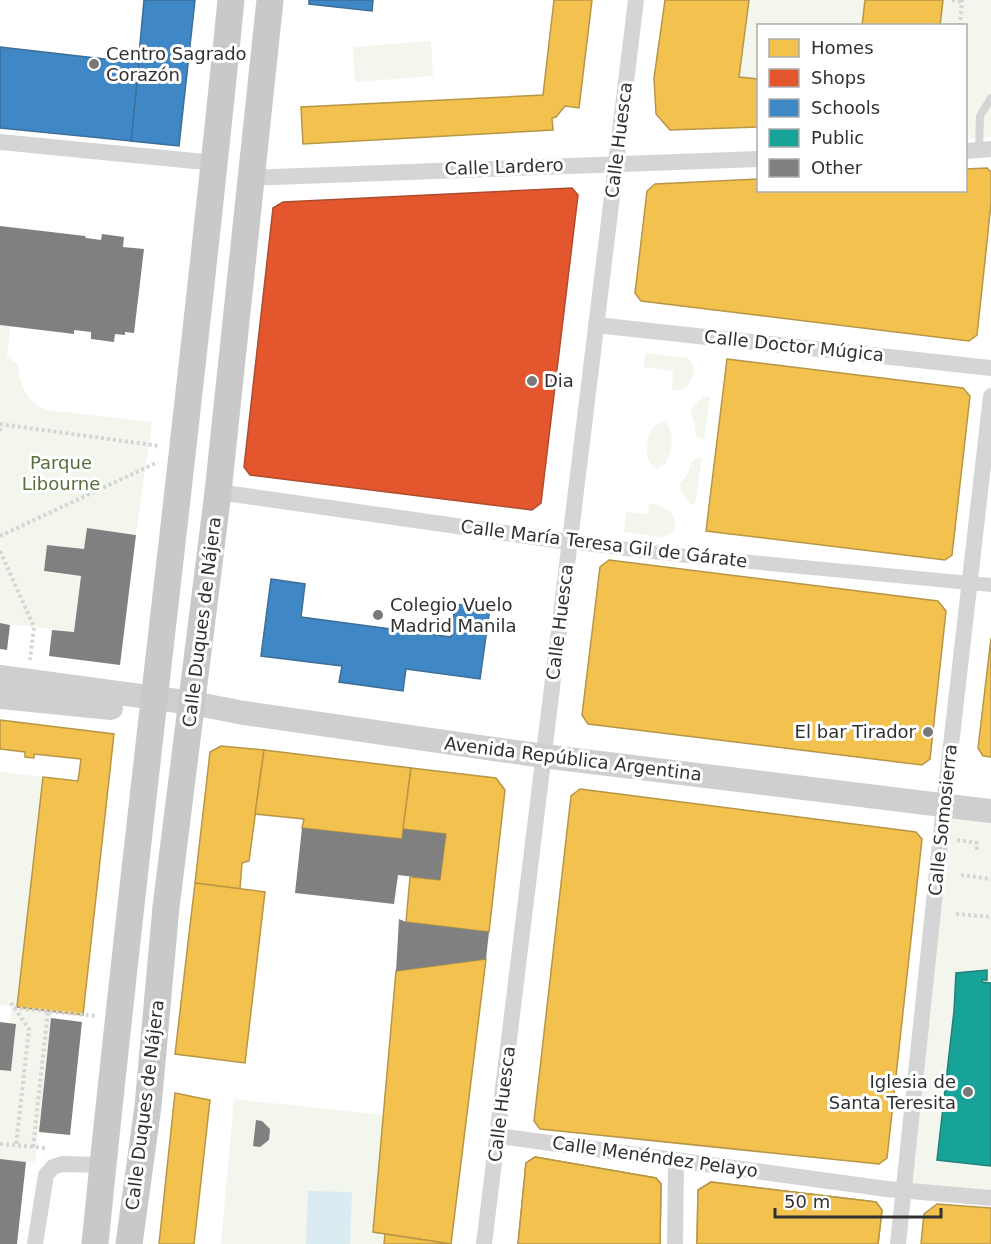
<svg xmlns="http://www.w3.org/2000/svg" width="991" height="1244" viewBox="0 0 991 1244" font-family="'DejaVu Sans',sans-serif">
<rect width="100%" height="100%" fill="#fff"/>
<g fill="#f2f6ed">
<polygon points="749,0 865,0 862,25 758,26 758,79 739,77"/>
<polygon points="943,0 991,0 991,137 966,139 966,26 940,26"/>
<polygon points="431,41 433,76 355,82 353,47"/>
<path d="M0 325 10 326 7 357 18 365C20 386 26 401 46 410L152 422 136 534 87 528 84 549 47 545 44 572 80 577 74 632 0 623Z"/>
<path d="M646 353 688 358C698 368 693 384 681 390H672L673 371 643 367Z"/>
<polygon points="703,397 710,397 704,440 696,437 695,424 690,411"/>
<path d="M664 421C676 431 672 452 665 464L657 469C642 462 646 438 654 426Z"/>
<polygon points="697,458 702,458 695,505 690,504 682,492 680,484 688,473 691,463"/>
<path d="M649 503C664 506 677 511 675 529L668 535 662 537 624 532 626 512 648 514Z"/>
<polygon points="0,772 43,777 17,1006 52,1011 35,1163 0,1159 0,1070 11,1071 16,1024 10,1023 11,1006 0,1005"/>
<polygon points="944,806 991,811 991,1198 903,1190"/>
<polygon points="234,1099 384,1115 373,1232 385,1234 384,1244 221,1244"/>
</g>
<polygon fill="#dbebf2" points="308,1191 352,1192 350,1244 306,1244"/>
<g fill="#f2c14e" stroke="#b89645" stroke-width="1.5">
<polygon points="554,0 592,0 579,108 565,106 556,117 552,118 553,130 303,144 301,107 543,95"/>
<polygon points="665,0 749,0 739,77 758,79 758,127 670,130 656,114 654,78"/>
<polygon points="865,0 943,0 940,26 862,26"/>
<polygon points="987,168 991,172 991,203 987,242 977,335 969,341 641,301 635,293 647,191 655,184 758,179 758,190 966,190 966,169"/>
<polygon points="727,359 963,388 970,396 952,555 945,560 706,531"/>
<polygon points="609,560 938,601 946,611 930,759 922,765 588,724 582,715 600,567"/>
<polygon points="991,638 991,757 983,756 978,748"/>
<polygon points="0,720 114,734 83,1015 17,1007 43,777 78,781 81,759 34,754 34,758 25,757 25,752 0,749"/>
<polygon points="221,746 264,750 249,861 242,863 240,889 195,883 210,752"/>
<polygon points="264,750 411,768 402,839 302,828 304,819 255,814"/>
<polygon points="411,768 496,778 505,790 489,932 406,922 410,877 440,880 446,834 403,829"/>
<polygon points="580,789 916,832 922,839 887,1158 879,1164 540,1129 534,1121 571,796"/>
<polygon points="195,883 265,892 245,1063 175,1054"/>
<polygon points="486,959 451,1244 373,1232 396,971"/>
<polygon points="175,1093 210,1100 194,1244 159,1244"/>
<polygon points="535,1157 656,1178 661,1184 660,1244 615,1244 616,1230 631,1230 630,1205 592,1203 590,1194 553,1192 551,1213 557,1214 555,1227 543,1228 543,1242 553,1242 556,1230 560,1229 561,1217 580,1217 576,1244 518,1244 526,1163"/>
<polygon points="535,1157 656,1178 661,1184 660,1244 518,1244 526,1163"/>
<polygon points="711,1182 876,1202 882,1210 878,1244 833,1244 789,1239 788,1244 697,1244 698,1190"/>
<polygon points="711,1182 876,1202 882,1210 878,1244 697,1244 698,1190"/>
<polygon points="937,1204 991,1208 991,1244 921,1244 924,1214"/>
<polygon points="385,1234 451,1244 384,1244"/>
</g>
<polygon fill="#e4572e" stroke="#ae4c2f" stroke-width="1.5" points="572,188 578,195 541,503 532,510 250,475 244,467 273,208 283,202"/>
<g fill="#3f88c5" stroke="#3b6e99" stroke-width="1.5">
<polygon points="144,0 195,0 179,146 131,141"/>
<polygon points="309,0 373,0 372,11 309,4"/>
<polygon points="0,47 139,63 131,141 0,128"/>
<polygon points="271,579 305,584 301,617 451,637 455,604 490,608 480,679 406,669 403,691 339,682 342,666 261,656"/>
</g>
<polygon fill="#17a398" stroke="#1f8179" stroke-width="1.5" points="987,970 987,980 982,980 982,982 991,983 991,1166 937,1160 954,1011 956,973"/>
<g fill="#808080">
<polygon points="0,226 85,236 86,238 101,240 102,234 124,237 123,247 144,249 134,333 125,332 125,335 115,334 114,342 91,339 91,332 74,330 74,334 0,325"/>
<polygon points="87,528 136,535 120,665 49,656 52,630 74,632 81,576 44,571 47,545 84,549"/>
<polygon points="0,623 10,625 7,650 0,649"/>
<polygon points="302,828 402,839 403,829 446,834 440,880 398,875 394,904 295,893"/>
<polygon points="399,919 406,922 489,932 486,959 396,971"/>
<polygon points="51,1018 82,1022 70,1135 39,1132"/>
<polygon points="0,1022 16,1024 11,1071 0,1070"/>
<polygon points="256,1120 262,1121 270,1129 269,1140 260,1147 253,1146"/>
<polygon points="0,1159 26,1162 17,1244 0,1244"/>
</g>
<g fill="none" stroke-linecap="round" stroke-linejoin="round">
<g stroke="#d5d5d5" stroke-width="4" stroke-dasharray="3 3" stroke-linecap="butt">
<polyline points="952,0 962,2"/>
<polyline points="960,26 962,0"/>
<polyline points="0,424 159,446"/>
<polyline points="0,431 0,425"/>
<polyline points="0,536 158,462"/>
<polyline points="0,551 34,627 30,660"/>
<polyline points="957,840 977,843 977,850"/>
<polyline points="961,875 991,879"/>
<polyline points="956,914 991,917"/>
<polyline points="11,1003 29,1029 16,1146"/>
<polyline points="14,1008 96,1016"/>
<polyline points="0,1144 46,1148"/>
<polyline points="33,1147 48,1011"/>
</g>
<polyline stroke="#d5d5d5" stroke-width="8" points="979,150 980,116 991,98"/>
<polyline stroke="#d5d5d5" stroke-width="14" points="569,542 677,555 991,585"/>
<g stroke="#d5d5d5" stroke-width="16">
<polyline points="0,142 215,163"/>
<polyline points="966,151 991,149"/>
<polyline points="250,178 758,159"/>
<polyline points="596,325 991,368"/>
<polyline points="218,492 569,542"/>
<polyline points="499,1136 887,1189 991,1198"/>
<polyline points="35,1244 46,1175 53,1167 62,1164 103,1165"/>
<polyline points="484,1244 636,0"/>
<polyline points="675,1244 676,1160"/>
<polyline points="898,1244 944,806 991,396"/>
</g>
<g stroke="#cfcfcf" stroke-width="24">
<polyline points="0,677 192,703 244,713 543,756 991,811"/>
<polyline points="0,697 111,708"/>
</g>
<g stroke="#c9c9c9" stroke-width="27">
<path d="M95 1244C136 829 190 415 231 0"/>
<polyline points="129,1244 148,1106 166,907 218,492 270,0"/>
</g>
</g>
<g fill="#797979" stroke="#fff" stroke-width="2">
<circle cx="94" cy="64" r="6"/>
<circle cx="532" cy="381" r="6"/>
<circle cx="378" cy="615" r="6"/>
<circle cx="928" cy="732" r="6"/>
<circle cx="968" cy="1092" r="6"/>
</g>
<g text-anchor="middle" stroke-width="6" stroke-linejoin="round" paint-order="stroke">
<g font-size="18" fill="#313131" stroke="#fff" text-anchor="start">
<text x="106" y="60">Centro Sagrado<tspan x="106" dy="21">Corazón</tspan></text>
<text x="544" y="387">Dia</text>
<text x="390" y="611">Colegio Vuelo<tspan x="390" dy="21">Madrid Manila</tspan></text>
<text x="916" y="738" text-anchor="end">El bar Tirador</text>
<text x="956" y="1088" text-anchor="end">Iglesia de<tspan x="956" dy="21">Santa Teresita</tspan></text>
</g>
<g font-size="18" fill="#313131" stroke="#fff">
<text transform="translate(619 140) rotate(-83)" y="6">Calle Huesca</text>
<text transform="translate(504 167) rotate(-2)" y="6">Calle Lardero</text>
<text transform="translate(794 346) rotate(6)" y="6">Calle Doctor Múgica</text>
<text transform="translate(604 544) rotate(7)" y="6">Calle María Teresa Gil de Gárate</text>
<text transform="translate(202 622) rotate(-83)" y="6">Calle Duques de Nájera</text>
<text transform="translate(560 622) rotate(-83)" y="6">Calle Huesca</text>
<text transform="translate(573 759) rotate(7)" y="6">Avenida República Argentina</text>
<text transform="translate(943 820) rotate(-84)" y="6">Calle Somosierra</text>
<text transform="translate(502 1104) rotate(-83)" y="6">Calle Huesca</text>
<text transform="translate(145 1105) rotate(-83)" y="6">Calle Duques de Nájera</text>
<text transform="translate(655 1157) rotate(8)" y="6">Calle Menéndez Pelayo</text>
</g>
<g font-size="18" fill="#576e3d" stroke="#fff">
<text x="61" y="469">Parque<tspan x="61" dy="21">Libourne</tspan></text>
</g>
</g>
<rect x="757" y="24" width="210" height="168" fill="#ffffff" stroke="#adadad" stroke-width="1.5"/>
<rect x="769" y="39" width="30" height="18" fill="#f2c14e" stroke="#adadad" stroke-width="1.5"/>
<text x="811" y="54" font-size="18" fill="#313131">Homes</text>
<rect x="769" y="69" width="30" height="18" fill="#e4572e" stroke="#adadad" stroke-width="1.5"/>
<text x="811" y="84" font-size="18" fill="#313131">Shops</text>
<rect x="769" y="99" width="30" height="18" fill="#3f88c5" stroke="#adadad" stroke-width="1.5"/>
<text x="811" y="114" font-size="18" fill="#313131">Schools</text>
<rect x="769" y="129" width="30" height="18" fill="#17a398" stroke="#adadad" stroke-width="1.5"/>
<text x="811" y="144" font-size="18" fill="#313131">Public</text>
<rect x="769" y="159" width="30" height="18" fill="#808080" stroke="#adadad" stroke-width="1.5"/>
<text x="811" y="174" font-size="18" fill="#313131">Other</text>
<path d="M775 1208v9h166v-9" fill="none" stroke="#313131" stroke-width="3"/>
<text x="784" y="1208" font-size="18" fill="#313131" stroke="#ffffff" stroke-width="4.5" paint-order="stroke">50 m</text>
</svg>
